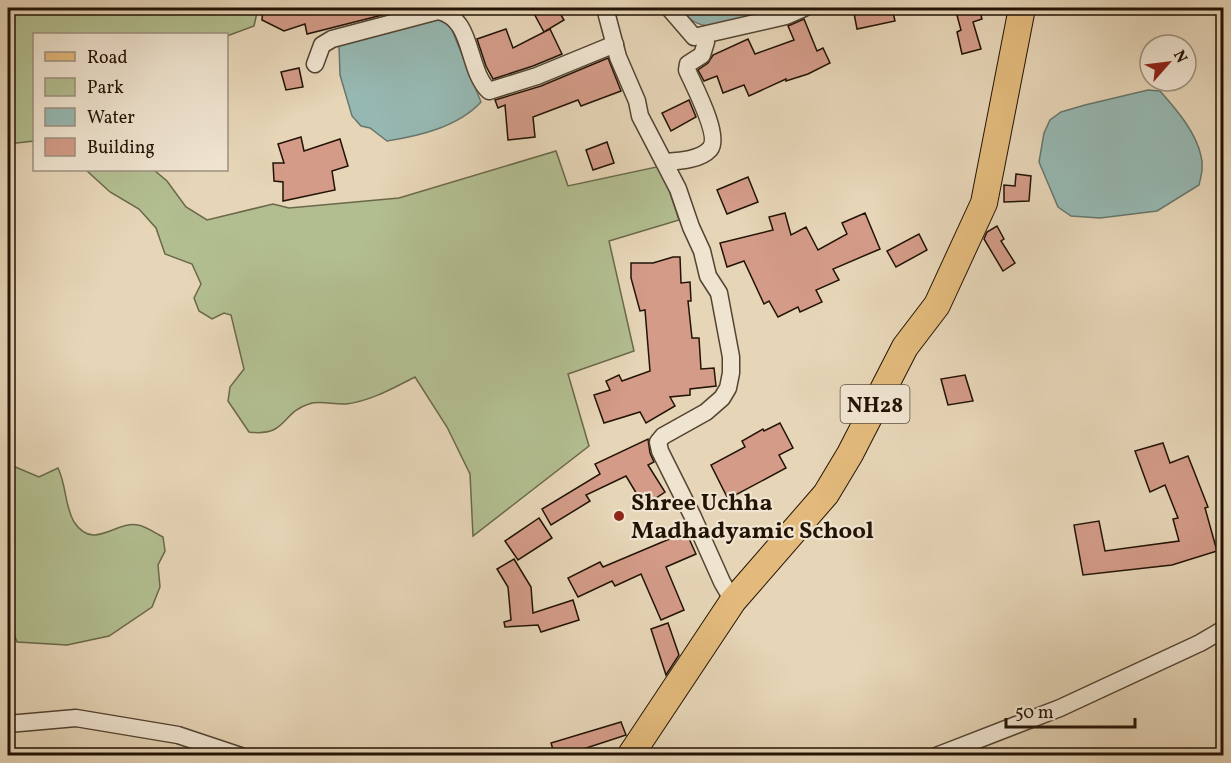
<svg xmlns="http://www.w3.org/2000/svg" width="1231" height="763" viewBox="0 0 1231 763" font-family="Vollkorn,serif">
<rect width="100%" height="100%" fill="#e6d5b7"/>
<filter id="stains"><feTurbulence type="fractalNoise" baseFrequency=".00333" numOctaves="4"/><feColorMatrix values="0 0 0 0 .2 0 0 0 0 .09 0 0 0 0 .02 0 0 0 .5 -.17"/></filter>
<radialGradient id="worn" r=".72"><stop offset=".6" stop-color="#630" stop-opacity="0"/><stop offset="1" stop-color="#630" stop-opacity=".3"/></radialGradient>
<g fill="#b2be90" stroke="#6a684a" stroke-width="1.5">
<polygon points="8,8 258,8 254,26 227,36 34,34 34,141 8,144"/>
<path d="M556 151 568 186 661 166 679 220 609 241 634 351 568 374 589 446 473 536 470 474 447 427 415 377C393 388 371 401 346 404 334 405 320 400 309 404 281 412 288 437 249 432L228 401 230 387 244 369 231 315 224 313 212 319 199 311 194 298 201 284 192 264 165 254 156 228 139 209 110 192 86 170H154L167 181 186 207 207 220 273 204 289 208 399 198Z"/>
<path d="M8 462 13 466 39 477 58 468C67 487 64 504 74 522 94 552 116 520 138 525 146 526 156 534 163 537L165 551 158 565 160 587 152 607 109 636 67 645 17 642 8 618Z"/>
</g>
<g fill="#96b8b2" stroke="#68766d" stroke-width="1.5">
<path d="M681 8H790L707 26C693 23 688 19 681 8Z"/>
<path d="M446 15 481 102C458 127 419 136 387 141L370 128 361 126 352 116 340 75 339 45Z"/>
<path d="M1148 90 1160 91C1176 109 1196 132 1201 156 1204 166 1201 176 1199 185L1157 211 1100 218 1071 216 1058 207 1039 162 1044 133 1050 120 1061 112 1085 105Z"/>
</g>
<g fill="#d39b88" stroke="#221305" stroke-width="1.5">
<polygon points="263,8 410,8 307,34 305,24 284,31 262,20"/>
<polygon points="531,8 557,8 564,20 544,32"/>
<polygon points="853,8 892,8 895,21 857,29"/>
<polygon points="955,8 979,8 982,19 973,22 981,49 962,54 957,32 961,30"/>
<polygon points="804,19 817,51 823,48 830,63 808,74 786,81 786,79 749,96 744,85 723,93 717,76 704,81 698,70 708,63 713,55 748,39 755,54 794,40 788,26"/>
<polygon points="506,29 513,48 550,29 562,54 533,66 493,79 486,66 477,39"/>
<polygon points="608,58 621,91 581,106 578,100 533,117 535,137 508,140 505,105 498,108 495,100 541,86"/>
<polygon points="299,68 303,87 286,90 281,72"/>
<polygon points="689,100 696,117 671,131 662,113"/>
<polygon points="301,137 304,151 340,139 348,166 332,171 335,190 283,201 283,182 274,181 273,163 284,163 278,144"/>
<polygon points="607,142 614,163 593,170 586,150"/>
<polygon points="1016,174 1031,176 1029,201 1004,202 1004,185 1015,186"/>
<polygon points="748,177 758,202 727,214 717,190"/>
<polygon points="785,213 791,235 806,227 818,250 847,234 842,223 865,213 880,249 833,269 839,280 816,290 822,302 800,312 798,307 778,317 769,301 764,304 744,261 727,267 720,243 773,230 769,217"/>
<polygon points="997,226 1004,239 1001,241 1015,263 1003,271 984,239 987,232"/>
<polygon points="919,234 927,250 896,267 887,251"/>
<polygon points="673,257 680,257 681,283 690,282 691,301 688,301 692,338 699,338 701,369 714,368 716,386 690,389 690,395 670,397 675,406 646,423 640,412 604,423 594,395 610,390 606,381 619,375 622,381 650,371 645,310 640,311 631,278 631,263 653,263"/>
<polygon points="965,375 973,401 948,405 941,379"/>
<polygon points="780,423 793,448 779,455 786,468 728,499 711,465 745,447 742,441 763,429 764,431"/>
<polygon points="648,439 650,453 654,462 648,465 665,492 644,506 626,476 586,495 590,501 551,525 542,509 600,474 595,464"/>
<polygon points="1163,443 1170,463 1188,456 1208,507 1205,508 1217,551 1172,565 1083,575 1074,525 1099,521 1105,551 1179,541 1173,519 1178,518 1165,485 1150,492 1135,451"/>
<polygon points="539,518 552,538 518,560 505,541"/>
<polygon points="686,532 696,554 666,567 684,610 661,620 641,574 615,586 612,581 578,597 568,578 600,562 603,567"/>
<polygon points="514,559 531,587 533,613 573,600 579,620 541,632 538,625 505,627 504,622 511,620 508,587 497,569"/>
<polygon points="668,623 679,655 666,675 651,629"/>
<polygon points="621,722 626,735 574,752 575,756 555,756 551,743"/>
</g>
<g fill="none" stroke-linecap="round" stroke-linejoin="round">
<defs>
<g id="street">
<polyline points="605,8 618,57 637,101 640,116 678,189 691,227 702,251 708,276 719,293 731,357 731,373 728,388 722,398 706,412 663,436 658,442 660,451 693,517 722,582 733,601"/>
<polyline points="669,8 694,37 786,16 804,8"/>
<path d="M315 64 322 45 332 39 438 11C474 18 466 69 489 91L537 76 615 44"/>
<path d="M665 162C679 161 700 160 710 149 721 136 693 84 687 70L688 64 702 55 706 42 705 35"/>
<polyline points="8,724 76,718 178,735 241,756"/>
<polyline points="936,756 1060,708 1200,643 1224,629"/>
</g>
<polyline id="primary" points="630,756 733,601 826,494 850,454 905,347 937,305 984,203 1022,8"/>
</defs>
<use href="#street" stroke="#534432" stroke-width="19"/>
<use href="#primary" stroke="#221305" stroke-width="28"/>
<use href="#street" stroke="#efe4d0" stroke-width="16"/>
<use href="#primary" stroke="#e3ba7c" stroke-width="26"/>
</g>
<circle fill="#8f2418" stroke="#efe4d0" stroke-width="2" cx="619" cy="516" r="6"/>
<g text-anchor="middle" stroke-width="4.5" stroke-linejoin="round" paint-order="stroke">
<rect fill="#efe4d0" stroke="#605242" stroke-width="1.5" x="840.5" y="385" width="69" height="38" rx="4.5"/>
<g font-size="22" font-weight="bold" fill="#221305">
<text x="875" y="412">NH28</text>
</g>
<g font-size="24" font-weight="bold" fill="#221305" stroke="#efe4d0" text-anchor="start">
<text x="631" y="510">Shree Uchha<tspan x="631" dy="28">Madhadyamic School</tspan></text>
</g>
</g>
<rect width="1231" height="763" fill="none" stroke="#e6d5b7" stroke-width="30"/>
<rect x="9" y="9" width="1213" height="745" fill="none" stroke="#221305" stroke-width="3"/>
<rect x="15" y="15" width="1201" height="733" fill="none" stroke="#221305" stroke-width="1.5"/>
<rect x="33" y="33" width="195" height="138" fill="#efe4d0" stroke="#9d907f" stroke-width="1.5"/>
<rect x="45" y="52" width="30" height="9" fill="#e3ba7c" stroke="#9d907f" stroke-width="1.5"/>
<text x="87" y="63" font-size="18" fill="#221305">Road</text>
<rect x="45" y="78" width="30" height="18" fill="#b2be90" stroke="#9d907f" stroke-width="1.5"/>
<text x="87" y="93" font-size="18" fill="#221305">Park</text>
<rect x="45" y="108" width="30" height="18" fill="#96b8b2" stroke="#9d907f" stroke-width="1.5"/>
<text x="87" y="123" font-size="18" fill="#221305">Water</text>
<rect x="45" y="138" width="30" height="18" fill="#d39b88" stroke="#9d907f" stroke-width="1.5"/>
<text x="87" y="153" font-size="18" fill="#221305">Building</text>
<g transform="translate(1168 63) rotate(62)"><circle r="28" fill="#efe4d0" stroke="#9d907f" stroke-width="1.5"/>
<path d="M0-4.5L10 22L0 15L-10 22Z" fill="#8f2418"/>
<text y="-9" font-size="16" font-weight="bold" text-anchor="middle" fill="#221305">N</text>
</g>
<path d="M1006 718v9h129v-9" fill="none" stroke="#221305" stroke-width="3"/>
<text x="1015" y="718" font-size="18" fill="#221305" stroke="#efe4d0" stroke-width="4.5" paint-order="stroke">50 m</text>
<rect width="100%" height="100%" filter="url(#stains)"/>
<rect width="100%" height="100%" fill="url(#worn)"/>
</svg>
